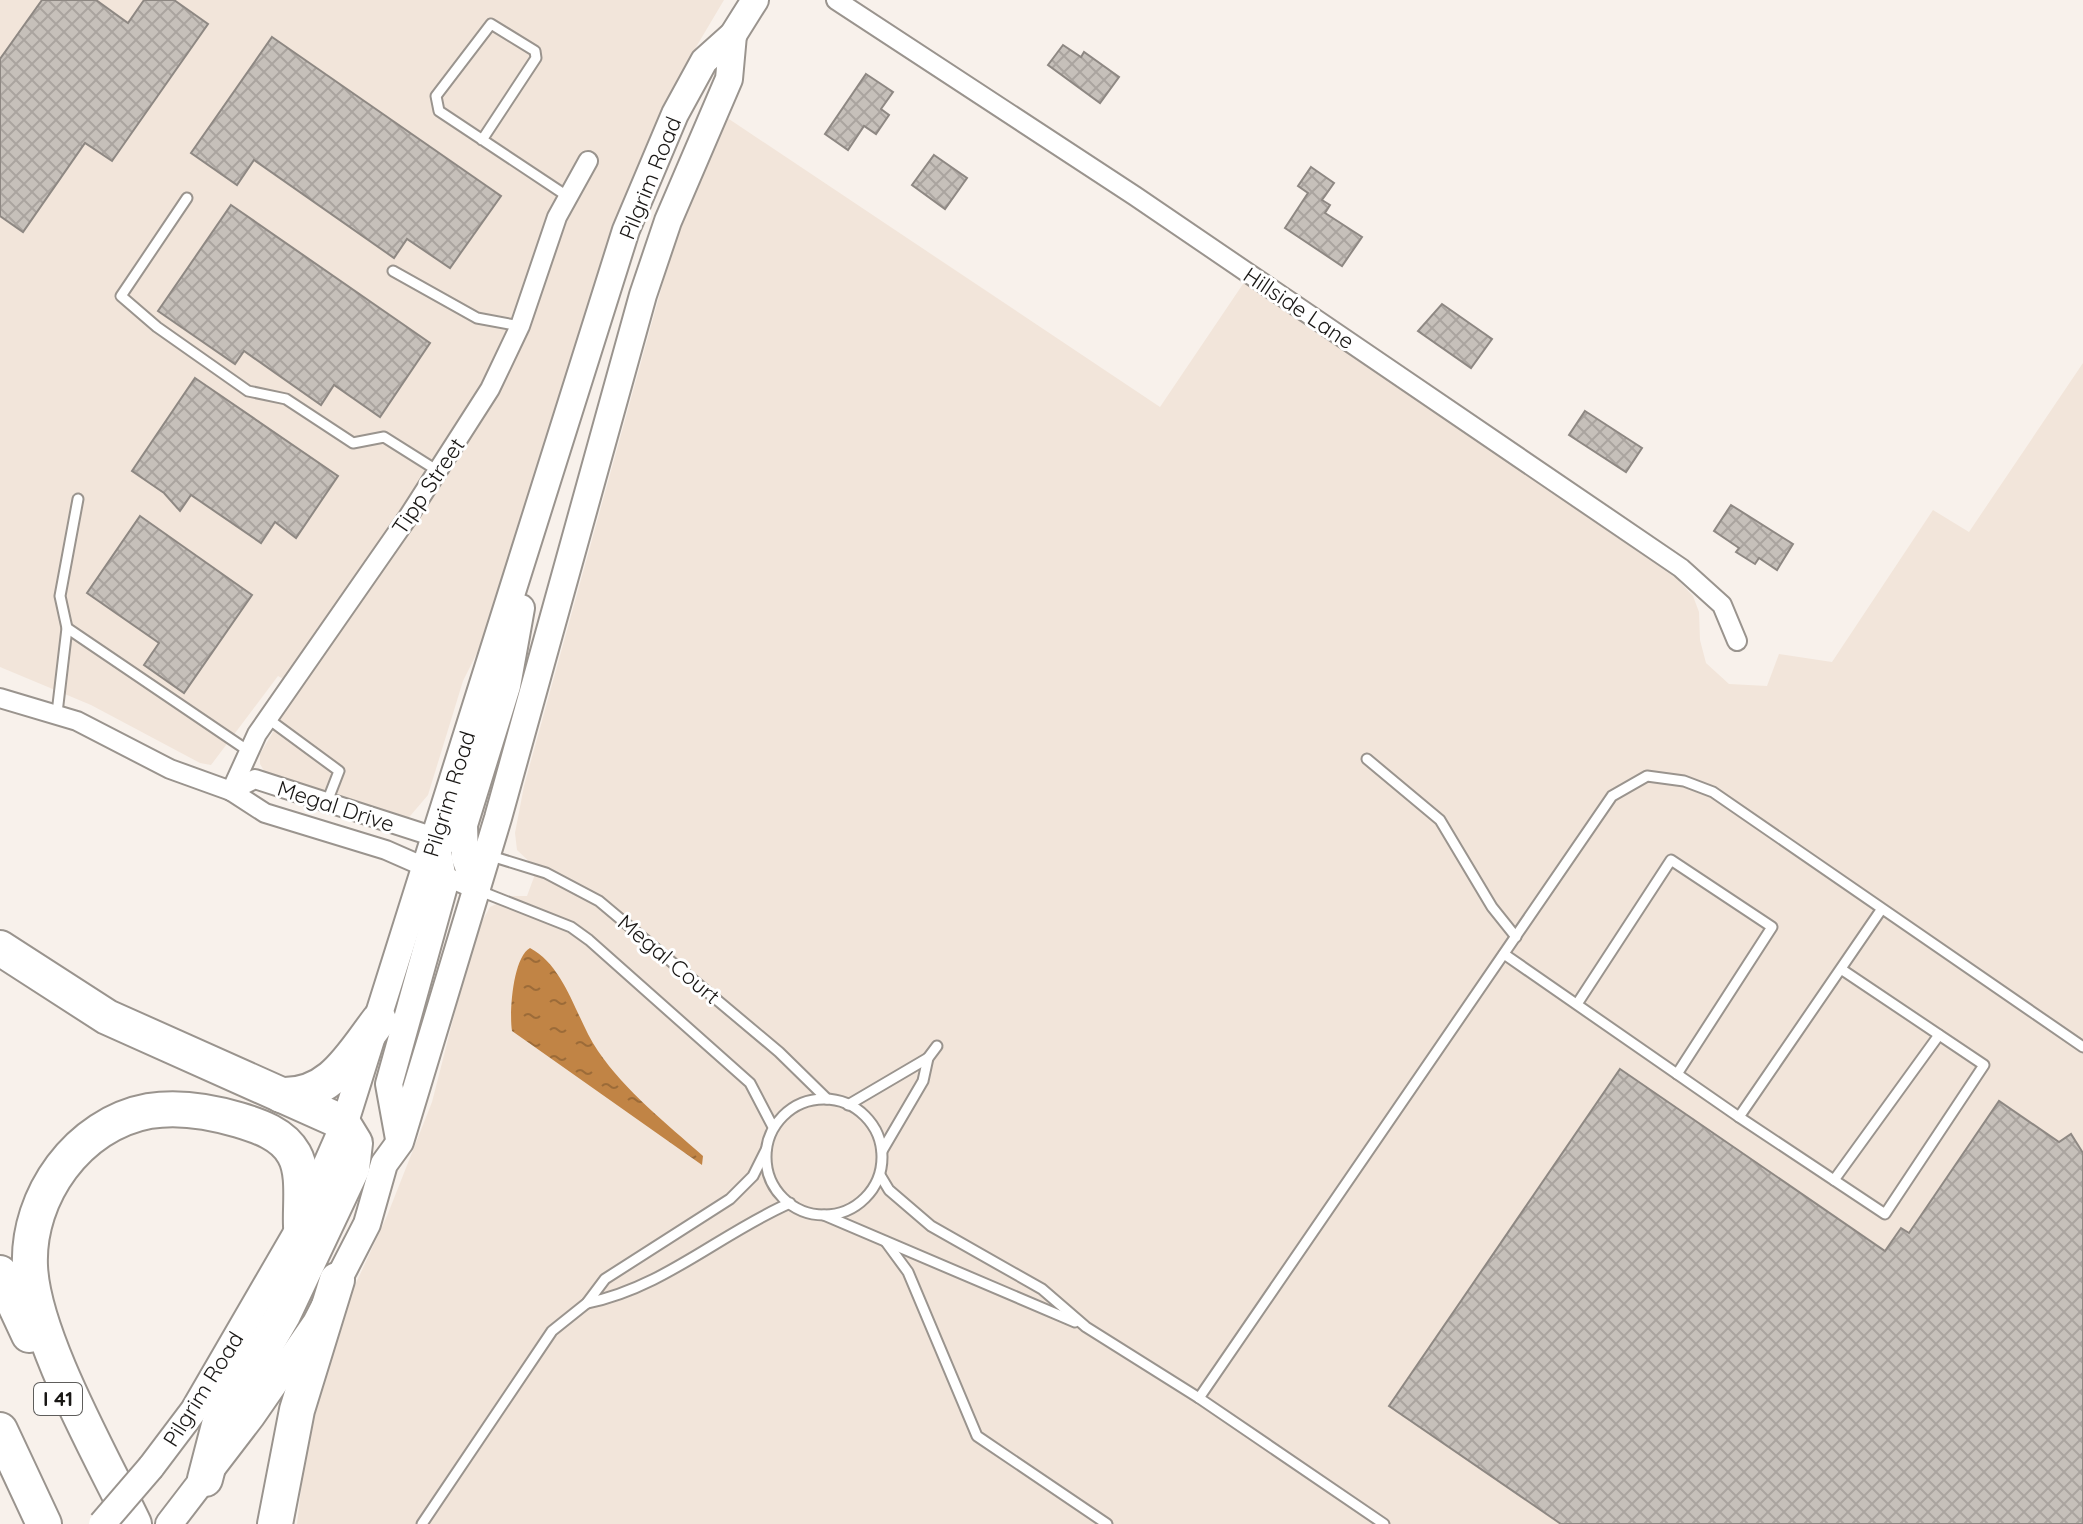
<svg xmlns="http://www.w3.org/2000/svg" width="2083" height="1524" viewBox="0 0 2083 1524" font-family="Quicksand,sans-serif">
<defs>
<pattern id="water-ripples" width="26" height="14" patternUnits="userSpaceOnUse" patternTransform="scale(2)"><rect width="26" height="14" fill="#c18445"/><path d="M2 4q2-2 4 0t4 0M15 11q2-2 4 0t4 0" fill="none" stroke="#9c6b38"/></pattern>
<pattern id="building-cross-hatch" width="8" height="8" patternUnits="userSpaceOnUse" patternTransform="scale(2)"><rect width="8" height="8" fill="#c6c0ba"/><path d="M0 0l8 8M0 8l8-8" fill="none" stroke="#aaa49f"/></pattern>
</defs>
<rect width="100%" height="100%" fill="#f8f1eb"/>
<g fill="#f2e5da">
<polygon points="0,0 724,0 683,69 640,160 599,271 481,645 463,681 428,795 405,822 267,776 260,764 260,754 299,688 278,676 211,765 200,763 91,705 0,667"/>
<polygon points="723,115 1160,407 1245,281 1676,578 1693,596 1699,612 1700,640 1706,663 1729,684 1767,686 1779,654 1832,662 1933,510 1969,532 2083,363 2083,1524 297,1524 302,1481 286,1480 332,1335 387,1216 432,1102 475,934 490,907 513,896 527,896 537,869 517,850 515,833 524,786 678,228"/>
</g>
<path fill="url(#water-ripples)" d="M530 948C566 967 576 1019 598 1051 626 1092 666 1123 703 1156L702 1165 512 1031C509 1013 513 957 530 948Z"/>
<g fill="url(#building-cross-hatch)" stroke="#8e8883" stroke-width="2">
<polygon points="42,0 96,0 128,23 144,0 174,0 208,24 112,161 85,143 23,232 0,216 0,59"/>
<polygon points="272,37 501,196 450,268 407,239 394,258 254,160 237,185 191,153"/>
<polygon points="1063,45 1081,57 1084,52 1119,77 1100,103 1048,65"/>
<polygon points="866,74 893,92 881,109 889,115 876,134 864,126 848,150 825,134"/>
<polygon points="934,155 967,178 945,209 912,185"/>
<polygon points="1311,167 1334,183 1322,200 1330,205 1325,213 1362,237 1342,266 1285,228 1308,193 1298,186"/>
<polygon points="231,205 430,343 380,417 334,385 321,405 244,351 235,364 158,311"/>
<polygon points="1442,304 1492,339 1471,368 1418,331"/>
<polygon points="195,378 338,476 296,538 275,522 261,543 191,495 180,511 164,493 132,471"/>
<polygon points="1585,411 1642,448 1626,472 1569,435"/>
<polygon points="1731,505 1793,544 1777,570 1759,558 1755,564 1736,552 1739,548 1714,531"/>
<polygon points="140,516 252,595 184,693 144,665 159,643 87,593"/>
<polygon points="1620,1069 1885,1251 1901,1228 1909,1233 1999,1101 2059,1142 2071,1134 2083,1153 2083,1524 1561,1524 1389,1406"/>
</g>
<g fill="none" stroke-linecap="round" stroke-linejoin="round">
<defs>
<g id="lane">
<polyline points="482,140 536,58 535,51 491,24 436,96 439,111 567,196"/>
<polyline points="187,198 121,296 157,327 248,391 286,399 353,443 384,437 438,471"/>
<polyline points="393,271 477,318 520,326"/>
<polyline points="67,628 247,750"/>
<polyline points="57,713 67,628 60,596 78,499"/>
<polyline points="267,718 339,771 327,802"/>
<polyline points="1367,759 1440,820 1492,907 1516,937"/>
<polyline points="491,856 546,873 599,901 779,1052 827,1099"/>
<polyline points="480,891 571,927 589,940 750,1083 773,1127"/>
<polyline points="1504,954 1739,1117"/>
<polyline points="1841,969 1984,1065 1885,1214 1739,1117 1881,910"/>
<polyline points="1577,1004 1671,860 1772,927 1677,1074"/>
<circle cx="824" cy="1157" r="58"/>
<polyline points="848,1105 928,1058"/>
<polyline points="882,1151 923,1081 928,1058 937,1046"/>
<polyline points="880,1175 889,1190 931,1226 1042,1289 1086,1327 1199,1398 1384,1524"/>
<polyline points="1834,1180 1939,1035"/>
<polyline points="824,1215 1075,1322"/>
<polyline points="886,1242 908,1272 977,1436 1107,1524"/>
<path d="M587 1303C663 1288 721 1233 790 1203"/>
<polyline points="1199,1398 1612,796 1647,776 1684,781 1713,792 2083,1047"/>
<polyline points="422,1524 552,1331 587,1303 605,1279 730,1199 753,1176 766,1150"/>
</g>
<g id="street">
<polyline points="836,0 1135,196 1681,568 1722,605 1737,641"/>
<polyline points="0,698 77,721 170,769 231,791 265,813 386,850 477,890"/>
<polyline points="231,791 257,734 408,517 490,389 520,326 557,217 588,161"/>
<polyline points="231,791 255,779 475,850"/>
</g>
<g id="secondary">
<polyline points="477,890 465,858 464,825 507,686 521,608"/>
<polyline points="399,1139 389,1084 444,886 436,840"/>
<polyline points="151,1467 194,1410 295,1236 344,1125 626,230 675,114 704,61 733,35 755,0"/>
<polyline points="169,1524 251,1417 316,1323 367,1224 384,1164 400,1142 498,818 643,295 668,221 729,79 733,35"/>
</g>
<g id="highway">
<polyline points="0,948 107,1017 333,1118 344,1125 355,1143 352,1169 283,1315 219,1425 205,1479"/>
<path d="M281 1095C331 1097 352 1055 379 1020"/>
<polyline points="0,1273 29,1335"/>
<polyline points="0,1430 44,1524"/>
<path d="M134 1524C102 1457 33 1337 30 1266 27 1196 78 1124 149 1111 180 1106 209 1111 239 1120 259 1126 283 1134 294 1154 305 1173 300 1204 301 1226"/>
<polyline points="275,1524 297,1410 337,1280"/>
</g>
</defs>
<use href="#lane" stroke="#9a948e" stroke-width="13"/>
<use href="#street" stroke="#9a948e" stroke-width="22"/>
<use href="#secondary" stroke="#9a948e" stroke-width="30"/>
<use href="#highway" stroke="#9a948e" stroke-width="38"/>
<use href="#lane" stroke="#fff" stroke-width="9"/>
<use href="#street" stroke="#fff" stroke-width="18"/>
<use href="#secondary" stroke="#fff" stroke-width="26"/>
<use href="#highway" stroke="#fff" stroke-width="34"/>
<defs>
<polyline id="secondary-bridge" points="102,1524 151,1467"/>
</defs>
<use href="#secondary-bridge" stroke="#9a948e" stroke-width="30" stroke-linecap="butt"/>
<use href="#secondary-bridge" stroke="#fff" stroke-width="26"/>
</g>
<g text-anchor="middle" stroke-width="6" stroke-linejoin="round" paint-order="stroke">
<rect fill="#fff" stroke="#5e5d5b" stroke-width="2" x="34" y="1383" width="48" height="32" rx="6"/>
<g font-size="20" font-weight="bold" fill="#191715">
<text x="58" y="1406">I 41</text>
</g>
<g font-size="22" fill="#191715" stroke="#fff">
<text transform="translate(650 178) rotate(-68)" y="8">Pilgrim Road</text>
<text transform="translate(1299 308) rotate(34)" y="8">Hillside Lane</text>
<text transform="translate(428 486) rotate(-56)" y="8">Tipp Street</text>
<text transform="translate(449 794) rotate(-73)" y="8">Pilgrim Road</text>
<text transform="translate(336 806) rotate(18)" y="8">Megal Drive</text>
<text transform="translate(669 959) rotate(40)" y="8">Megal Court</text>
<text transform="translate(203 1389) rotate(-58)" y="8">Pilgrim Road</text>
</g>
</g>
</svg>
